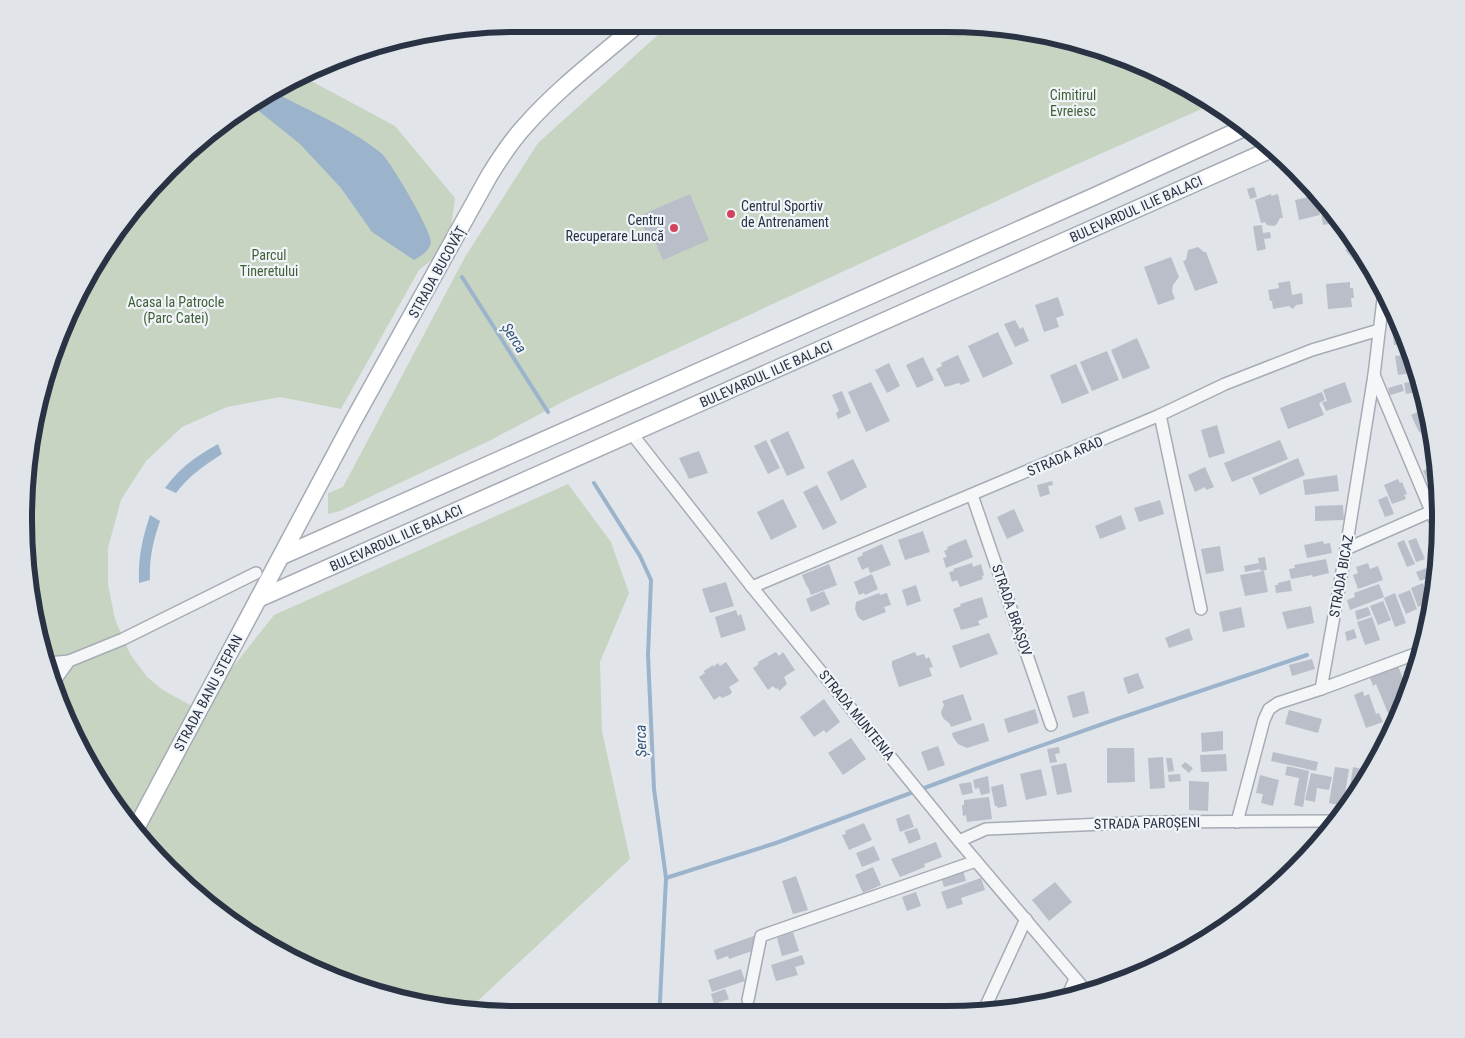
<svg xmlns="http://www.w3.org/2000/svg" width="1465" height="1038" viewBox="0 0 1465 1038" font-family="'Roboto Condensed',sans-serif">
<rect width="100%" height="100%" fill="#e1e5ea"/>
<g fill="#c7d4c2">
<polygon points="670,24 946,24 1043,33 1135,61 1194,90 1213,104 1064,170 842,272 570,398 489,441 340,511 328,514 328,493 343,487 465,257 538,143"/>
<polygon points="300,75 395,126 455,198 450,235 434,258 419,270 341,409 280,397 227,407 182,427 146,461 121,500 108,548 108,584 115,619 130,654 147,677 163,690 199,710 274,615 568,484 611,542 629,593 600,662 602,731 630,859 468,1010 391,997 300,963 218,912 146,845 107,794 62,709 28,583 28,454 41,391 75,300 147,192 244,107"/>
</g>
<g fill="#9cb4cb">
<path d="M272 91C309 111 349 127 381 153 390 160 432 232 431 242 429 252 422 255 414 260L372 232 341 188 300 144 255 108 248 105Z"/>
<path d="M218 444 222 454C203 466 189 476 176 493L165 488C181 467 195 457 218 444Z"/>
<path d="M150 515 160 521C153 541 149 559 150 580L139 583C138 557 142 540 150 515Z"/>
</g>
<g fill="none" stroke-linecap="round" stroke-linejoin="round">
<g stroke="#9cb4cb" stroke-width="4">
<polyline points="462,277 548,412"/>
<polyline points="594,483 640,556 651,580 648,655 654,789 666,878 660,1001 658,1012"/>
<polyline points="666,878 776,843 989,764 1114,720 1307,655"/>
</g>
</g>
<g fill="#b9bec8">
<polygon points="1254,187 1257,197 1250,199 1247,189"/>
<polygon points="1311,193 1316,195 1320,215 1299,220 1295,200 1308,197"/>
<polygon points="1318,193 1319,193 1340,222 1323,225"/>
<polygon points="690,194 709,240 663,260 654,239 649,241 639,216"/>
<polygon points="1271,194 1271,196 1278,194 1283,218 1280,218 1277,224 1274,226 1267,225 1265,222 1261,223 1255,200"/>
<polygon points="1262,225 1263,233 1270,232 1271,238 1264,239 1266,249 1257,251 1253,226"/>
<polygon points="1356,245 1366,259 1359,266 1345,250"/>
<polygon points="1198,247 1204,252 1206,252 1218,283 1195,291 1183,261 1186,260 1188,250"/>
<polygon points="1171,257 1179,277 1173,285 1172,291 1175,299 1158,305 1144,267"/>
<polygon points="1290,281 1292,295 1302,293 1303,304 1296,305 1293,309 1289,306 1273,309 1272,301 1270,301 1268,290 1279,288 1278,283"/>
<polygon points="1350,282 1350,288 1353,288 1354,298 1351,298 1352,307 1328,309 1326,284"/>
<polygon points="1058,297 1064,315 1056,318 1059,327 1044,332 1035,305"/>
<polygon points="1395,315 1404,335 1407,343 1394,345 1392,328 1396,327"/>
<polygon points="1015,320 1020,329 1023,327 1029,341 1015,347 1004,324"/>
<polygon points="998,332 1013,364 983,378 968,346"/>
<polygon points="1137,338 1150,368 1123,379 1111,350"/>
<polygon points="1107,351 1119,380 1092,391 1080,362"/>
<polygon points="1412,354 1418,372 1398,375 1395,356"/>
<polygon points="958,355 970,381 961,385 959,383 945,387 936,369 942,366 941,363"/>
<polygon points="923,357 934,380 917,388 906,365"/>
<polygon points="889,363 900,386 887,393 875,370"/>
<polygon points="1076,364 1089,393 1062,404 1050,375"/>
<polygon points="1416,381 1417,392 1406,394 1404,383"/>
<polygon points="871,382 890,421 866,432 848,392"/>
<polygon points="1345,382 1352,402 1326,411 1322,402 1327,401 1323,390"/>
<polygon points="1402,384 1404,391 1390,395 1388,388"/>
<polygon points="842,391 851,413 838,419 836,413 839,411 832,395"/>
<polygon points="1322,392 1325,400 1319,403 1324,415 1288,429 1280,408"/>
<polygon points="1426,408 1432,431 1425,434 1419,432 1411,415"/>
<polygon points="1217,425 1225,453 1209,458 1201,430"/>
<polygon points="788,431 805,468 787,476 770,440"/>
<polygon points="766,440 780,468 768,474 754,446"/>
<polygon points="1280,440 1288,459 1232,482 1224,463"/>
<polygon points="699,451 708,473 689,479 679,458"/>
<polygon points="1298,458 1305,475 1260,495 1252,478"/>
<polygon points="853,459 867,487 841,501 827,472"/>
<polygon points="1205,467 1214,487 1206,490 1205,487 1195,492 1188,475"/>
<polygon points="1430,467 1438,486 1438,489 1432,492 1423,471"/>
<polygon points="1337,475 1339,491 1305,495 1303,480"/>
<polygon points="1398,479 1400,483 1402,482 1407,494 1404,495 1406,499 1392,504 1384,485"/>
<polygon points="1052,481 1053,485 1048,486 1050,494 1040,497 1037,485"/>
<polygon points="817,485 837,523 823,530 803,492"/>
<polygon points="1387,496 1394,514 1385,517 1378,500"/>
<polygon points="783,499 797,527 771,540 757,512"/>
<polygon points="1160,500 1164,514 1139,522 1134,508"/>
<polygon points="1343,505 1344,520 1315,521 1315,506"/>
<polygon points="1014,509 1024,531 1007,539 997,517"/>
<polygon points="1121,515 1126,529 1100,539 1095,526"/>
<polygon points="923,531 930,552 905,560 898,540"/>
<polygon points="1416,538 1425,559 1416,562 1408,541"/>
<polygon points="966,539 973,557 946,568 943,558 947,557 944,551 948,549 947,547"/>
<polygon points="1404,540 1415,564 1407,567 1397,543"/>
<polygon points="1323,541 1324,544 1330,543 1332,553 1307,558 1304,545"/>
<polygon points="882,544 891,565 870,573 868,567 862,570 857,558 863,555 862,553"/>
<polygon points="1220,546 1224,571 1206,574 1201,549"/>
<polygon points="1265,557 1267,570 1261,571 1260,569 1245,572 1244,566 1259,563 1258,558"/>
<polygon points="1326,559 1329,573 1313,577 1312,575 1291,579 1289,569 1295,568 1294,565"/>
<polygon points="972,563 973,567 981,564 984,575 982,576 983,579 960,587 957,580 952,582 949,572 954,571 953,569"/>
<polygon points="1368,563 1370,569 1378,566 1383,580 1358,589 1353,575 1358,573 1356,567"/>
<polygon points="829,564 837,585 811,595 808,587 807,587 802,575"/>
<polygon points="1435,565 1437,571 1436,575 1420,581 1416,572"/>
<polygon points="1264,571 1268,592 1245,596 1240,575"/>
<polygon points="872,574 878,589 865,595 864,593 859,595 854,582"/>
<polygon points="1433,579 1435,583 1432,601 1424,582"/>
<polygon points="1290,580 1292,591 1276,593 1275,585 1278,585 1278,583"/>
<polygon points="726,582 734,606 710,613 702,589"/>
<polygon points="1423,583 1430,602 1418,607 1411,588"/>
<polygon points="1379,584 1384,597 1350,610 1347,600 1355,597 1354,593"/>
<polygon points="916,585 921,601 907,606 902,590"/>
<polygon points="1410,590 1417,609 1406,614 1398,595"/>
<polygon points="824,591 830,604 811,612 806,599"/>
<polygon points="879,593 880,595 887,593 891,605 884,607 886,612 863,621 858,617 855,609 856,602"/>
<polygon points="1395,593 1406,623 1395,627 1384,598"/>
<polygon points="982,597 988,617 978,621 980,625 961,630 953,609 961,606 960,604"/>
<polygon points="1383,601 1391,620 1378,625 1370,606"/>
<polygon points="1311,606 1314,623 1287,629 1282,612"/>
<polygon points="1241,607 1245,627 1223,632 1219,612"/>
<polygon points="1368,607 1371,615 1357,620 1355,611"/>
<polygon points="736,610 738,616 741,614 746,630 721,638 715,617"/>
<polygon points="1372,617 1380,640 1365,645 1357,622"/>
<polygon points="1189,628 1193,640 1169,648 1165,638"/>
<polygon points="1354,629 1357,638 1347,641 1345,632"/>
<polygon points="989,633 998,654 960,668 952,646"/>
<polygon points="776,652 779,656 783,652 795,670 784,677 787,684 779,691 778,688 776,689 773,686 768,690 753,668 759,664 758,662"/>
<polygon points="915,652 917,656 924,654 926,659 929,657 933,667 929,668 932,676 899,687 892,666 892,661"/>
<polygon points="1312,659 1315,669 1292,676 1289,665"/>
<polygon points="726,662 739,681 729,687 732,692 731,693 731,694 722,698 720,696 714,700 699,677 705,673 704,671 713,665 713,667 718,663 720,666"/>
<polygon points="1398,666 1407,688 1399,692 1404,702 1399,714 1390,718 1376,684 1373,686 1370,678"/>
<polygon points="1414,666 1416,670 1410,685 1403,672"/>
<polygon points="1138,673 1144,688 1128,694 1123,678"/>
<polygon points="1084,691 1089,713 1073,718 1067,696"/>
<polygon points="1363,691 1364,696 1369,694 1376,714 1379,713 1383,722 1366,728 1354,695"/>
<polygon points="963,694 972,720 951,727 950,724 944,719 942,716 941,712 944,705 942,701"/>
<polygon points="824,699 840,722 826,733 824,730 814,737 800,717"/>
<polygon points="1035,709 1039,723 1008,733 1004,719"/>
<polygon points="1289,710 1322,719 1318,733 1285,724"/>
<polygon points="984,723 989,741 967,748 958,744 953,737 952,733"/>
<polygon points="1223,731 1223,750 1202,752 1201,733"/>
<polygon points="851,738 866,759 843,775 828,753"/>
<polygon points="938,746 945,765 928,771 921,752"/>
<polygon points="1059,747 1060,753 1055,754 1057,762 1050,763 1047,749"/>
<polygon points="1107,748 1134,748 1135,782 1107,783"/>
<polygon points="1273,752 1318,762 1316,771 1271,761"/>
<polygon points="1226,754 1227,771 1201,772 1200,755"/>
<polygon points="1163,757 1165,788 1150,789 1148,758"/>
<polygon points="1166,758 1172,758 1174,771 1168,772"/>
<polygon points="1185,762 1193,768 1189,773 1181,766"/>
<polygon points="1066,763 1072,792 1057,795 1051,766"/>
<polygon points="1287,766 1309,771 1303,807 1294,805 1299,778 1285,775"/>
<polygon points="1335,767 1349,769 1343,806 1329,803"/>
<polygon points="1353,767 1362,769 1359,788 1352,800 1348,799"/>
<polygon points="1041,769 1047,795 1026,800 1020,774"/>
<polygon points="1311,773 1332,777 1329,790 1317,788 1315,802 1305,800"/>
<polygon points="1180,774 1181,781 1169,782 1168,775"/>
<polygon points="1260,775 1279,780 1273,806 1261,803 1263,794 1256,793"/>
<polygon points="988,776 990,793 981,795 979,788 975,789 973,780"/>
<polygon points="1189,781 1209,782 1208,811 1189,810"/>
<polygon points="971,782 973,793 962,795 959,784"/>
<polygon points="1003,784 1007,806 998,808 997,806 995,806 991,787"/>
<polygon points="989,797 992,819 967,822 966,815 963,816 962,805 964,805 964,800"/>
<polygon points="909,814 914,827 900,832 896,819"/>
<polygon points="864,823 872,840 849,850 842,835 846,834 845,831"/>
<polygon points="917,828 921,839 909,844 904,832"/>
<polygon points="936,842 942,857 924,864 925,867 900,877 891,859"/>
<polygon points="874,846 880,860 862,867 856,853"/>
<polygon points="873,867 881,885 863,893 855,875"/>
<polygon points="963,870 966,881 944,887 941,877"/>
<polygon points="796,876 808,910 793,914 782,881"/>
<polygon points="981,878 985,890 961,898 963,904 947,909 941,892"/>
<polygon points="1055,882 1072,902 1049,921 1032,900"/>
<polygon points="916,892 921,906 907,911 902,897"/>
<polygon points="793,932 799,951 782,956 777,938"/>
<polygon points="754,936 752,951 729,959 728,956 717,960 714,950"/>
<polygon points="802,955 805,964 795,967 798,975 776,981 771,965"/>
<polygon points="741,969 745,981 712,992 708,980"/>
<polygon points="725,989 729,999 714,1004 711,994"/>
</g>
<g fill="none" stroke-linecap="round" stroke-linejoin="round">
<defs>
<g id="street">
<polyline points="1374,375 1439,530"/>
<polyline points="1160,415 1201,609"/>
<polyline points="632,434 752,587 959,841 1087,992"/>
<polyline points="972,495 1051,725"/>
<polyline points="1346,549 1439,508"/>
<polyline points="752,587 1160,415 1225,384 1312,350 1379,330"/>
<polyline points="49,663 69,661"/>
<polyline points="54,682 69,661 123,639 256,573"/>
<polyline points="1321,689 1346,549 1374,375 1384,291"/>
<polyline points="1237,822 1264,720 1269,709 1278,703 1321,689 1423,651"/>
<polyline points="959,841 986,829 1151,822 1338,821"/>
<polyline points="1067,997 1075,979"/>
<polyline points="748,1000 761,936 976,861"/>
<polyline points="984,1010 1026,919"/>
</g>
<g id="secondary">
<polyline points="282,556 1095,196 1246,127"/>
<polyline points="258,599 1274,148"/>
<path d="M135 830 353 421 489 176C500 158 511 141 525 126 557 89 601 56 638 24"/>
</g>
</defs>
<use href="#street" stroke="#a6acb5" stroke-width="14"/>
<use href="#secondary" stroke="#a6acb5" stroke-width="19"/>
<use href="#street" stroke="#f4f6f8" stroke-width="11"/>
<use href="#secondary" stroke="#fff" stroke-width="16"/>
</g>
<g fill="#d2445c" stroke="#f1f4f8" stroke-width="2">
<circle cx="731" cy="214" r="5"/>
<circle cx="674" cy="228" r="5"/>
</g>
<g text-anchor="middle" stroke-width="4.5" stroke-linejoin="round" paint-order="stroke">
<g font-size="14" fill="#3f5f36" stroke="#f1f4f8">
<text x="1073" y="100">Cimitirul<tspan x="1073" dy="16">Evreiesc</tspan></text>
<text x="269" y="260">Parcul<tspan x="269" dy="16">Tineretului</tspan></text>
<text x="176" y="307">Acasa la Patrocle<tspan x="176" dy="16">(Parc Catei)</tspan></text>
</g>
<g font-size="14" fill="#293343" stroke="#f1f4f8" text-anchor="start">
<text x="741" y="211">Centrul Sportiv<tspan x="741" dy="16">de Antrenament</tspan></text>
<text x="664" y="225" text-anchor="end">Centru<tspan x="664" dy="16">Recuperare Luncă</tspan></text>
</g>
<g font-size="14" fill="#293343" stroke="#f1f4f8">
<text transform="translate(1136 209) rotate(-24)" y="5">BULEVARDUL ILIE BALACI</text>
<text transform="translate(437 272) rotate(-61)" y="5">STRADA BUCOVĂȚ</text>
<text transform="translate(766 374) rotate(-24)" y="5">BULEVARDUL ILIE BALACI</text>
<text transform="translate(1065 456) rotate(-23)" y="5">STRADA ARAD</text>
<text transform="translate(396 538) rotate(-24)" y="5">BULEVARDUL ILIE BALACI</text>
<text transform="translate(1341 576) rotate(-80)" y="5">STRADA BICAZ</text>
<text transform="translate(1012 610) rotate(71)" y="5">STRADA BRAȘOV</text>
<text transform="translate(208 693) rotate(-62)" y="5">STRADA BANU STEPAN</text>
<text transform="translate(857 715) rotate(51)" y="5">STRADA MUNTENIA</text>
<text transform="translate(1147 823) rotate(-1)" y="5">STRADA PAROȘENI</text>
</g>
<g font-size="15" font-style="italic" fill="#325378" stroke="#f1f4f8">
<text transform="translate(514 338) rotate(57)" y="5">Șerca</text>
<text transform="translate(641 741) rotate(-92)" y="5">Șerca</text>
</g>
</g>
<path d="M0 0H1465V1038H0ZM518 32H946A486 486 0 0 1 1432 518V520A486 486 0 0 1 946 1006H518A486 486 0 0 1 32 520V518A486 486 0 0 1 518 32Z" fill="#e1e5ea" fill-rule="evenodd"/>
<path fill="none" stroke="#293343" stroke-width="6" d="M518 32H946A486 486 0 0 1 1432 518V520A486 486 0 0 1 946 1006H518A486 486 0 0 1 32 520V518A486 486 0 0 1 518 32Z"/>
</svg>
